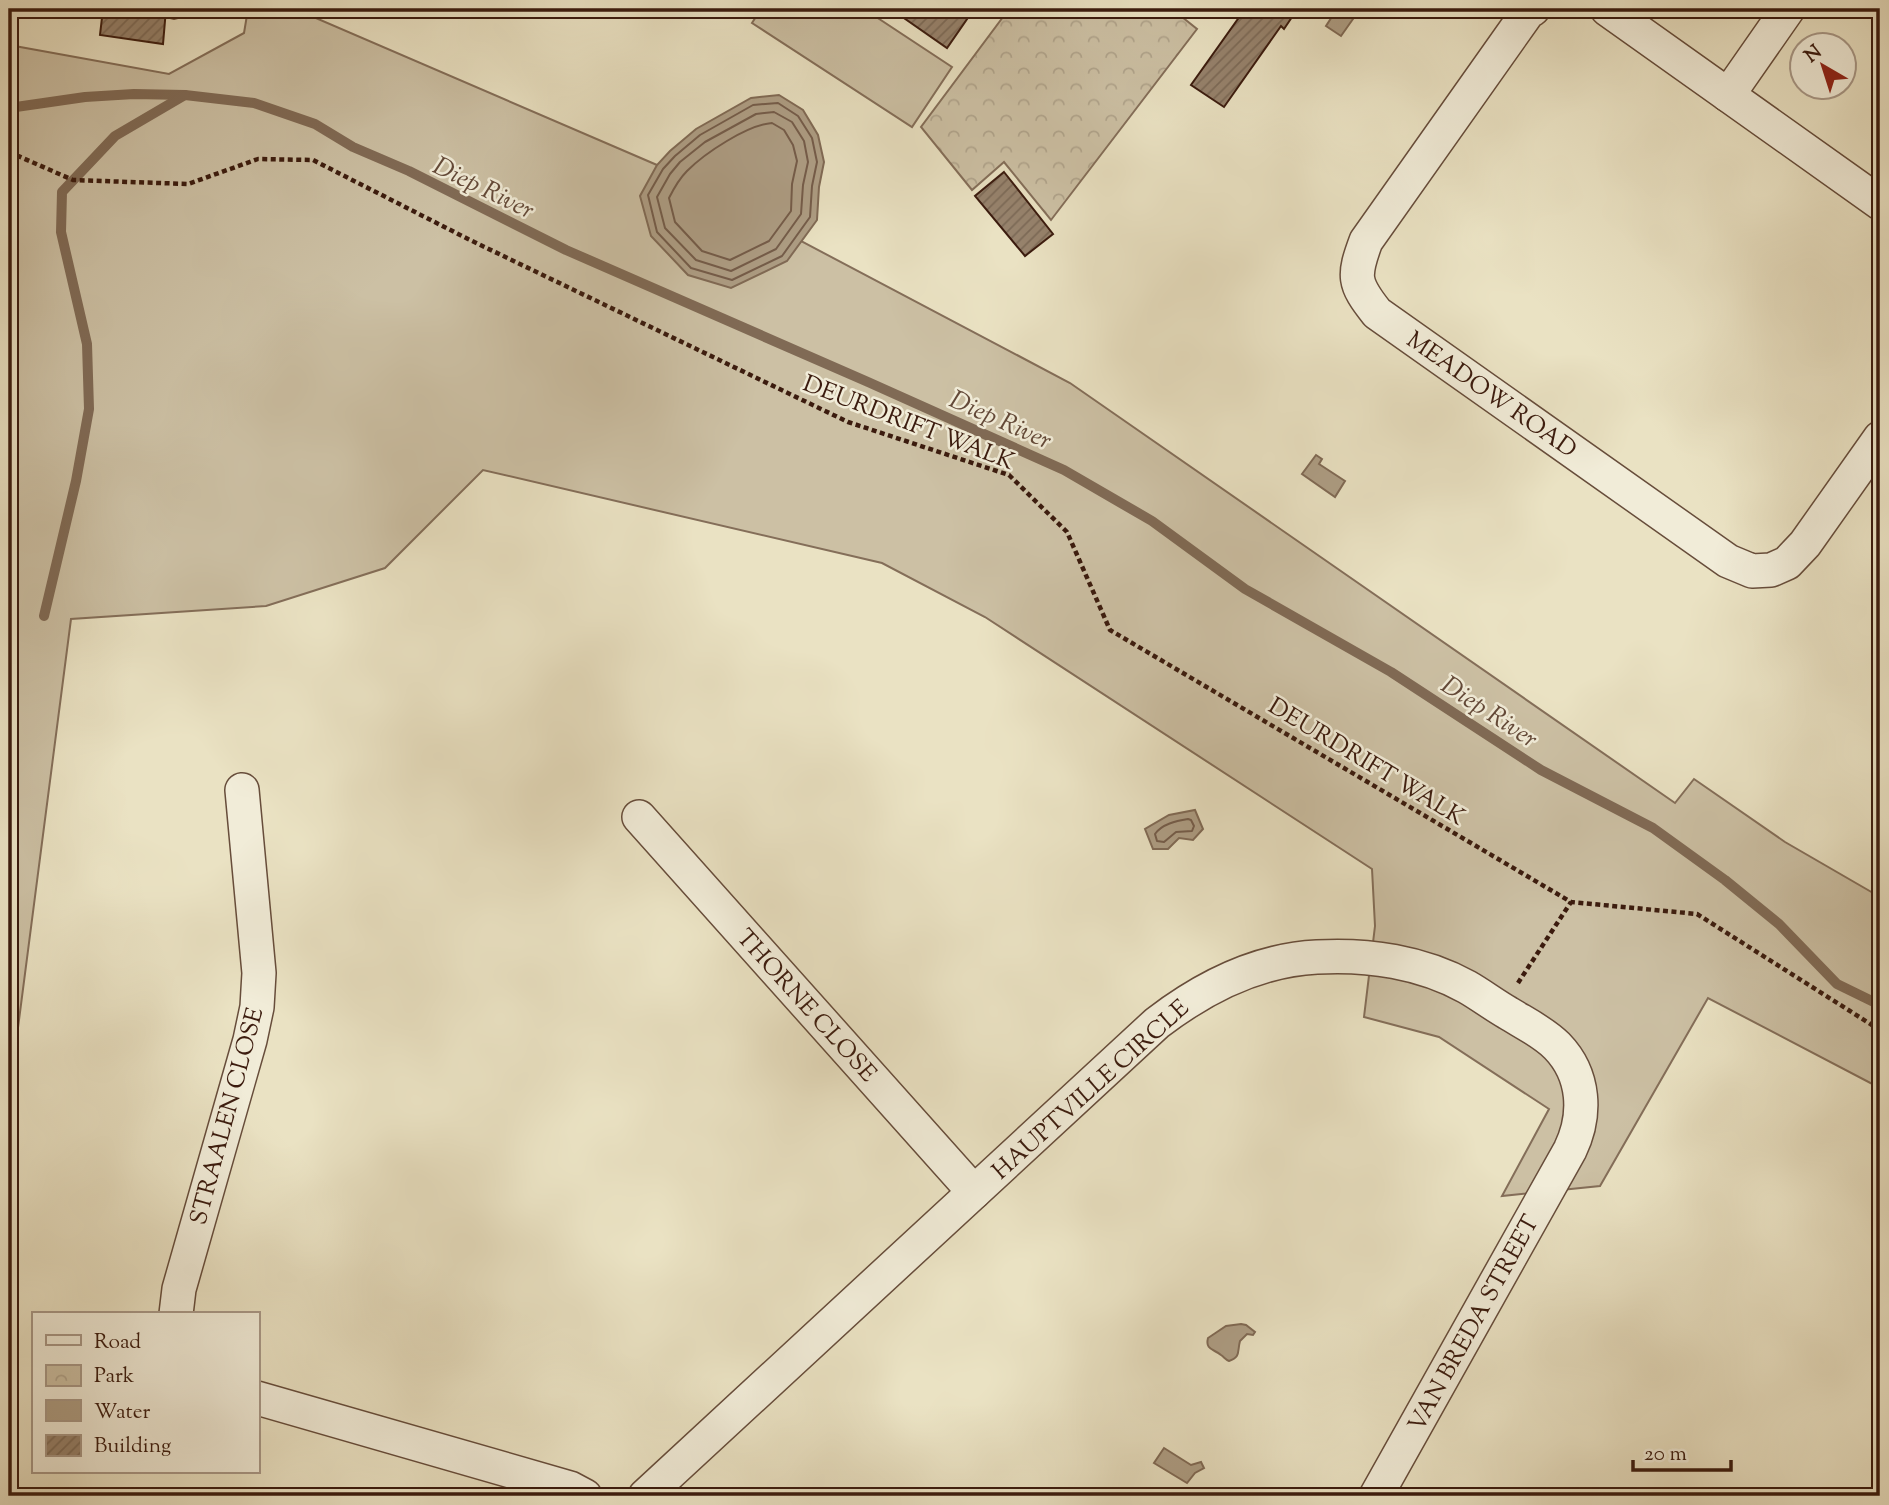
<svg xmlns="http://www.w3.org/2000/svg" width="1889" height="1505" viewBox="0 0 1889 1505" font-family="'Sorts Mill Goudy',serif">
<defs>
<pattern id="park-crowns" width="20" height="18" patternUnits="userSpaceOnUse" patternTransform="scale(1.75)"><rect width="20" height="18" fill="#ccc0a4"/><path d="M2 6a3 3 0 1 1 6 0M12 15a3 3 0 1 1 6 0" fill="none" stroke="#b0a48c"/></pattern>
<pattern id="building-hatch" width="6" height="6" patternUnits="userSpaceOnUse" patternTransform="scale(1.75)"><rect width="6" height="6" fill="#96826c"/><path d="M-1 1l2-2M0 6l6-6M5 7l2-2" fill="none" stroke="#7c6a57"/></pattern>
</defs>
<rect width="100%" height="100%" fill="#eae2c3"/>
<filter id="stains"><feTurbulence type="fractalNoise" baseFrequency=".00286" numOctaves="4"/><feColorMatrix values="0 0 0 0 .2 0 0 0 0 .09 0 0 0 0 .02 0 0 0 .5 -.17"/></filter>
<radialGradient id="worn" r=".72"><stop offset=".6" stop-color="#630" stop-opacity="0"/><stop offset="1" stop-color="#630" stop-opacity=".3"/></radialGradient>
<g fill="#ccc0a4" stroke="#846e59" stroke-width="2">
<polygon points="248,9 295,9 657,165 1070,383 1675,803 1694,779 1785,842 1880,897 1880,1088 1708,998 1600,1186 1502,1196 1549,1109 1439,1037 1364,1017 1375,926 1372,869 985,617 882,563 483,470 385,568 266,606 71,619 9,1097 9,45 169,74 244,33"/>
<polygon points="761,9 864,9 952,67 912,127 752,23"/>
</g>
<polygon fill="url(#park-crowns)" stroke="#846e59" stroke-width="2" points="1009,9 1172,9 1197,29 1051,220 1004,162 972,190 921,127"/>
<g fill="#ae9e85" stroke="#806a55" stroke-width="2">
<polygon points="1337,9 1360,9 1341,36 1326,26"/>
<polygon points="779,95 803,110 818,135 824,162 819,187 817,220 787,261 731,288 688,275 651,236 640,196 657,165 670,151 696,129 751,98"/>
<polygon points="1316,455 1322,459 1319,464 1345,481 1335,497 1302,474"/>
<polygon points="1195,810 1203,829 1193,840 1179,838 1168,849 1153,849 1145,829 1169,815"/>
<path d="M1241 1324 1246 1325 1255 1332 1253 1335 1247 1334 1240 1341C1237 1352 1241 1357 1229 1361 1226 1360 1224 1357 1221 1355 1214 1349 1205 1350 1208 1338L1226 1326Z"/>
<polygon points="1164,1448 1191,1465 1201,1462 1204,1468 1195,1473 1187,1483 1154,1463"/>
</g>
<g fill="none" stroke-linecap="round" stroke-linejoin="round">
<g stroke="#745c4a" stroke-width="2">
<polygon points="778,103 798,116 812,138 817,162 812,186 810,217 782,256 732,280 691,268 657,232 648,195 663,169 675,156 700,135 753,105"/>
<polygon points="774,112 792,122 804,141 808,162 803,185 801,214 776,249 731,271 696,260 665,228 657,197 670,174 680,162 705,142 756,114"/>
<path d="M772 123 784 130 793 145 797 161 792 184 791 211 769 241 730 260 702 251 675 222 669 198C674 188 679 179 687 171 705 153 747 125 772 123Z"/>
<path d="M1188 819 1191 820 1194 826 1192 831 1176 832 1164 842 1157 841 1155 834C1162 824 1176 821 1188 819Z"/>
</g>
<g stroke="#806a55" stroke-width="10">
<polyline points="9,108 85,97 134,94 185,95 254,103 315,124 353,147 409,171 566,250 868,382 1064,470 1152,521 1245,589 1391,672 1541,770 1653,828 1725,880 1779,924 1837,984 1880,1005"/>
<polyline points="44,616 76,481 89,409 87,344 61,232 62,192 115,136 185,95"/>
</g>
</g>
<g fill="url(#building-hatch)" stroke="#3b1b0e" stroke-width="2">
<polygon points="103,9 166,9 163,44 100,35"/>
<polygon points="891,9 974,9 947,48"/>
<polygon points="1245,9 1293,9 1296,11 1284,29 1281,26 1224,107 1191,85"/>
<polygon points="1004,172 1053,234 1025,256 975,196"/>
</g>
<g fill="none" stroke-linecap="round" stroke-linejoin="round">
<defs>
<polyline id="service" points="174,10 174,9"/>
<g id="minor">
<path d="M1533 9 1528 12 1366 241C1353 276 1353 283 1377 313L1728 561 1752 571 1771 570 1787 563 1805 544 1880 438"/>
<polyline points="1607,9 1880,203"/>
<polyline points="1728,95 1788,9"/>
<polyline points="639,817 974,1192"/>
<polyline points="176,1314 179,1289 250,1040 257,1007 259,973 242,790"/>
<polyline points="257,1398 570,1488 585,1496"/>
<path d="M645 1496 1157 1023C1204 987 1257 960 1317 957 1368 954 1422 962 1467 987 1481 995 1494 1005 1508 1013 1524 1023 1543 1032 1557 1046 1585 1075 1587 1115 1570 1150L1376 1496"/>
</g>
</defs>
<use href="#service" stroke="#674d3b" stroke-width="20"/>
<use href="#minor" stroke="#674d3b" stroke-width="36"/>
<g stroke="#3b1b0e" stroke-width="4.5" stroke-dasharray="5 3.5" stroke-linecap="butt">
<polyline points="9,152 73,180 188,184 258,159 313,160 468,239 848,422 1009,475 1067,532 1110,630 1571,902 1697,914 1872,1025 1880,1027"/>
<polyline points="1518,983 1571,902"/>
</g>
<use href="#service" stroke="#f1ecd8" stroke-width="18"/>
<use href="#minor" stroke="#f1ecd8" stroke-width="33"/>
</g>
<g text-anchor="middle" stroke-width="5" stroke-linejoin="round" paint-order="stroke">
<g font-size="24" fill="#3b1b0e" stroke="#f1ecd8">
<text transform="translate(1492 394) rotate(35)" y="8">MEADOW ROAD</text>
<text transform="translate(909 422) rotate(21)" y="8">DEURDRIFT WALK</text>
<text transform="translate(1367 761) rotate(31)" y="8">DEURDRIFT WALK</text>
<text transform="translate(807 1005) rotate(48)" y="8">THORNE CLOSE</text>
<text transform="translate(1090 1089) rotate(-42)" y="8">HAUPTVILLE CIRCLE</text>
<text transform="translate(226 1116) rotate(-75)" y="8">STRAALEN CLOSE</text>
<text transform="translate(1473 1323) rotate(-61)" y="8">VAN BREDA STREET</text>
</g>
<g font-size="26" font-style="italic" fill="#634938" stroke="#f1ecd8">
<text transform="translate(484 187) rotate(26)" y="9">Diep River</text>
<text transform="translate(1001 419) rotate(24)" y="9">Diep River</text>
<text transform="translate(1490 711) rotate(33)" y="9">Diep River</text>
</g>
</g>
<rect width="1889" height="1505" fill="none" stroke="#eae2c3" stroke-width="35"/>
<rect x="10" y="10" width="1868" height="1484" fill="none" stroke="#3b1b0e" stroke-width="3.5"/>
<rect x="18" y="18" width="1854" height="1470" fill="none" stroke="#3b1b0e" stroke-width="2"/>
<rect x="32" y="1312" width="228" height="161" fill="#f1ecd8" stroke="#a89887" stroke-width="2"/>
<rect x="46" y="1335" width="35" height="10" fill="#f1ecd8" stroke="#a89887" stroke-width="2"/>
<text x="94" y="1348" font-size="21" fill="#3b1b0e">Road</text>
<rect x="46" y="1365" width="35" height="21" fill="url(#park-crowns)" stroke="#a89887" stroke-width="2"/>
<text x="94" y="1382" font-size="21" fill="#3b1b0e">Park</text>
<rect x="46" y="1400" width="35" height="21" fill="#ae9e85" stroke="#a89887" stroke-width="2"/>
<text x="94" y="1418" font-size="21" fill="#3b1b0e">Water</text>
<rect x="46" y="1435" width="35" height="21" fill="url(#building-hatch)" stroke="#a89887" stroke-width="2"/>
<text x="94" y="1452" font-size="21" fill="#3b1b0e">Building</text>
<g transform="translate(1823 66) rotate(321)"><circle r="33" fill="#f1ecd8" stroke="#a89887" stroke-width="2"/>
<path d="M0-5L12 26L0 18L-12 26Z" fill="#8f2418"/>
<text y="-10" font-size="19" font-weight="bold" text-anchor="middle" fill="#3b1b0e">N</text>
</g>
<path d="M1633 1460v10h98v-10" fill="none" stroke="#3b1b0e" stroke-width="3.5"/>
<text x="1644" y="1460" font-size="21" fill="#3b1b0e" stroke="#f1ecd8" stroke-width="5" paint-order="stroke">20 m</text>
<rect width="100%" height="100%" filter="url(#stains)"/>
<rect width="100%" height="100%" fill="url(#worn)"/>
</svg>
